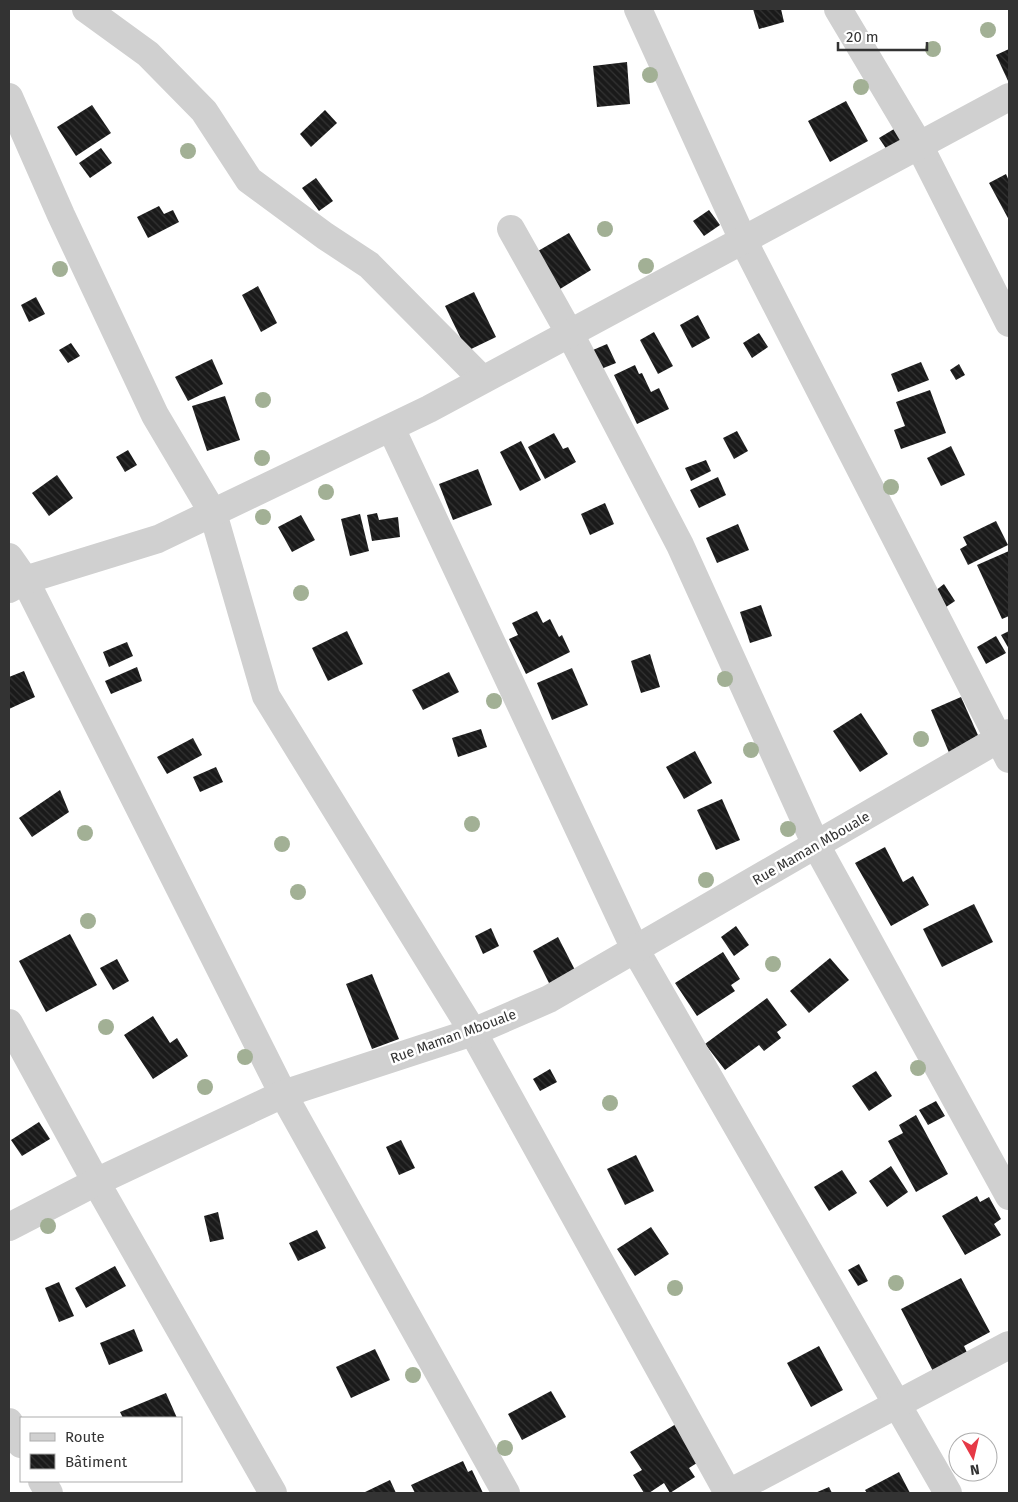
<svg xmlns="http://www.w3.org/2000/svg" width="1018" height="1502" viewBox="0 0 1018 1502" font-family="'Fira Sans',sans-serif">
<defs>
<pattern id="building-back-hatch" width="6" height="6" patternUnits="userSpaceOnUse" patternTransform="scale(1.25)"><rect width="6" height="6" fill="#1a1a1a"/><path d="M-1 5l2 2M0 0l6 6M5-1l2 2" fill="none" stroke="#333"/></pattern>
</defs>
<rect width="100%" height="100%" fill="#fff"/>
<g fill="url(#building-back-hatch)">
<polygon points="753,9 781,9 784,22 759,29"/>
<polygon points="1009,49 1009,83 996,55"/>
<polygon points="627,62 630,104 597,107 593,66"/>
<polygon points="846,101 868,141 830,162 808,121"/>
<polygon points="92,105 111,133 76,156 57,127"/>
<polygon points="325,110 337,123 311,147 300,134"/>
<polygon points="894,129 904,144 889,153 879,138"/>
<polygon points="101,148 112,163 90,178 79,163"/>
<polygon points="1006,174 1009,181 1009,220 989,183"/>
<polygon points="316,178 333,201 319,211 302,188"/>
<polygon points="159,206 164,214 173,210 179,222 148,238 137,217"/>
<polygon points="709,210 720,225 704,236 693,221"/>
<polygon points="569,233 591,270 560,289 538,251"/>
<polygon points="258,286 277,323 261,332 242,295"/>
<polygon points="474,292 496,337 467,351 445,306"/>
<polygon points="36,297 45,314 29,322 21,305"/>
<polygon points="698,315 710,338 692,348 680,325"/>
<polygon points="654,332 673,366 658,374 640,340"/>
<polygon points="759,333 768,347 752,358 743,343"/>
<polygon points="71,343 80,356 68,363 59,350"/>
<polygon points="607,344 616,363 601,369 593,350"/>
<polygon points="212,359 223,384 188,401 175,377"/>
<polygon points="921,362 929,380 898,392 891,374"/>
<polygon points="959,364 965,375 956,380 950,370"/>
<polygon points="635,365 639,374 642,373 651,392 659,388 669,409 637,424 614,375"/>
<polygon points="930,390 946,433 901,449 894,430 905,426 896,402"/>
<polygon points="225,396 240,440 207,451 192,406"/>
<polygon points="737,431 748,451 734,459 723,438"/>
<polygon points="554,433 563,449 568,447 576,462 545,479 528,447"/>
<polygon points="521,441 541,480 520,491 500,452"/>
<polygon points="951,446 965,475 941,486 927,458"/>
<polygon points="128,450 137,465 125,472 116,457"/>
<polygon points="706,460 711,471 691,481 685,468"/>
<polygon points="478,469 492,505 453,520 439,484"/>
<polygon points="57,475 73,498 49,516 32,493"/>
<polygon points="718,477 726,495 699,508 690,490"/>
<polygon points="605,503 614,524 590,535 581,514"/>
<polygon points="377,513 379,520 398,517 400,537 372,541 367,515"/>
<polygon points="360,514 369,551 350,556 341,519"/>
<polygon points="301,515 315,540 292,552 278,527"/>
<polygon points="996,521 1008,545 968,565 960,549 967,545 963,537"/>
<polygon points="738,524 749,550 717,563 706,538"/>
<polygon points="1009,551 1009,616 1002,619 977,565"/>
<polygon points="944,584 955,601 946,607 935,591"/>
<polygon points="761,605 772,636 750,643 740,612"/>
<polygon points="537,611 543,623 550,619 559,637 562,635 570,652 526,674 509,639 518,635 512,623"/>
<polygon points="347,631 363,664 328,681 312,648"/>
<polygon points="1009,631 1009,649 1001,635"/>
<polygon points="996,636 1006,653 986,664 977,647"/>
<polygon points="127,642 133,656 109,667 103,652"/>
<polygon points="650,654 660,687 641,693 631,661"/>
<polygon points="137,667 142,681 111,694 105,681"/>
<polygon points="572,668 588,705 552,720 537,683"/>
<polygon points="24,671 35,697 9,709 9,677"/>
<polygon points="449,672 459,692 423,710 412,690"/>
<polygon points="961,697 981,742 950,755 931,710"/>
<polygon points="861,713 888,754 860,772 833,731"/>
<polygon points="481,729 487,747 458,757 452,738"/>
<polygon points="193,738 202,755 167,774 157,757"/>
<polygon points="695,751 712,783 684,799 666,767"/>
<polygon points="216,767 223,782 200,792 193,777"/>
<polygon points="60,790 69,812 32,837 19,818"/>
<polygon points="722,799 740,840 716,850 697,810"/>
<polygon points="885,847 903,882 913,876 929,905 891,926 855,863"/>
<polygon points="974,904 993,942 942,967 923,929"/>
<polygon points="736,926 749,945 734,956 721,937"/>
<polygon points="491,928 499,946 483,954 475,936"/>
<polygon points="70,934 97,985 46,1012 19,961"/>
<polygon points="558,937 576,972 550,985 533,951"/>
<polygon points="723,952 740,979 731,985 735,991 697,1016 675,983"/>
<polygon points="830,958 849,980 809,1013 790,991"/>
<polygon points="117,959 129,981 113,990 100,968"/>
<polygon points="372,974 399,1039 372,1049 346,984"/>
<polygon points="767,998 787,1025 777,1032 781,1038 764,1051 759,1045 725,1070 705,1044"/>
<polygon points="153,1016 170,1043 177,1038 188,1056 153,1079 124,1035"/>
<polygon points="550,1069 557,1082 540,1091 533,1079"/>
<polygon points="876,1071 892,1096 869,1111 852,1086"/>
<polygon points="936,1101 945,1116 928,1125 919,1110"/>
<polygon points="916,1115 948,1174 916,1192 888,1141 903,1133 899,1125"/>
<polygon points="39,1122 50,1139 22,1156 11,1140"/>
<polygon points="401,1140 415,1168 399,1175 386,1147"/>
<polygon points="636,1155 654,1191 625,1205 607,1169"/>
<polygon points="891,1166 908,1192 887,1207 869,1181"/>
<polygon points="842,1170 857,1193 829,1211 814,1187"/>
<polygon points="977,1196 980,1202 989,1197 1001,1219 994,1224 1001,1235 965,1255 942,1216"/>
<polygon points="218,1212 224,1239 210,1242 204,1216"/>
<polygon points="651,1227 669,1254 635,1276 617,1249"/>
<polygon points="317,1230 326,1248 298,1261 289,1243"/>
<polygon points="859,1264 868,1281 858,1286 848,1270"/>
<polygon points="115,1266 126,1286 86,1308 75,1288"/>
<polygon points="961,1278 990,1332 964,1346 969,1357 935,1375 901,1309"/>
<polygon points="59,1282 74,1316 59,1322 45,1288"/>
<polygon points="134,1329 143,1351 109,1365 100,1343"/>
<polygon points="819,1346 843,1390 811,1407 787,1363"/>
<polygon points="375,1349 390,1380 351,1398 336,1367"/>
<polygon points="551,1391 566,1417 522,1440 508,1414"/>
<polygon points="166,1393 177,1418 123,1418 120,1412"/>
<polygon points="676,1424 700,1461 689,1468 695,1477 670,1493 664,1483 649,1493 644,1493 633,1475 642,1470 630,1452"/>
<polygon points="463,1461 468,1472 472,1470 483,1493 415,1493 411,1485"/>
<polygon points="899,1472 910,1493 867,1493 865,1490"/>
<polygon points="390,1480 396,1493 363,1493"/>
<polygon points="829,1487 832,1493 815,1493"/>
</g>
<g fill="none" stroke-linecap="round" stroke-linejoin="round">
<g stroke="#d0d0d0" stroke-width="28">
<polyline points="86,9 148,54 204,111 249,180 325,236 369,265 482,379"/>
<polyline points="638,9 743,240 1009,759"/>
<polyline points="838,9 919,145 1009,323"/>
<polyline points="9,97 61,215 155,415 213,513 266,696 473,1032 728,1493"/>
<polyline points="511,229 570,334 680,545 816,845 1009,1196"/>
<polyline points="391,428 635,949 948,1493"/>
<polyline points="9,557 25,580 283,1094 506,1493"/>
<polyline points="9,589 25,580 158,539 429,409 1009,97"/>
<polyline points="9,1023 96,1182 273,1493"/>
<polyline points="9,1227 96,1182 283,1094 473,1032 549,999 1009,733"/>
<polyline points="9,1422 21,1444"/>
<polyline points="42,1481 49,1493"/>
<polyline points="729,1493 1009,1345"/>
</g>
</g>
<g fill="#a2b095">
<circle cx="988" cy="30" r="8"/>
<circle cx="933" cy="49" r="8"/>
<circle cx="650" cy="75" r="8"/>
<circle cx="861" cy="87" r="8"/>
<circle cx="188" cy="151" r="8"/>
<circle cx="605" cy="229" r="8"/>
<circle cx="646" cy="266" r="8"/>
<circle cx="60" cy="269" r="8"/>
<circle cx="263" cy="400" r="8"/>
<circle cx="262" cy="458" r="8"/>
<circle cx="891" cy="487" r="8"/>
<circle cx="326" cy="492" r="8"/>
<circle cx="263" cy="517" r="8"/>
<circle cx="301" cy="593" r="8"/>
<circle cx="725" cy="679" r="8"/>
<circle cx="494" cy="701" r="8"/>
<circle cx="921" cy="739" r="8"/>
<circle cx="751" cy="750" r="8"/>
<circle cx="472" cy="824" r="8"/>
<circle cx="788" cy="829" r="8"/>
<circle cx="85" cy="833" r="8"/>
<circle cx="282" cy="844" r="8"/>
<circle cx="706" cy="880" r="8"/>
<circle cx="298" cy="892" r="8"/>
<circle cx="88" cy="921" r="8"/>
<circle cx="773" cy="964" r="8"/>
<circle cx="106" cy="1027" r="8"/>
<circle cx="245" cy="1057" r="8"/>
<circle cx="918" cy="1068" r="8"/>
<circle cx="205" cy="1087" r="8"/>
<circle cx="610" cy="1103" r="8"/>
<circle cx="48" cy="1226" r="8"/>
<circle cx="896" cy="1283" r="8"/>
<circle cx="675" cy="1288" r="8"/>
<circle cx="413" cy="1375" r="8"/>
<circle cx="505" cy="1448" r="8"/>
</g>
<g text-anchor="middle" stroke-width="5" stroke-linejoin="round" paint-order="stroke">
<g font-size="14" fill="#333" stroke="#fff">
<text transform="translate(811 848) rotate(-30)" y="5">Rue Maman Mbouale</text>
<text transform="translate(453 1036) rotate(-20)" y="5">Rue Maman Mbouale</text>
</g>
</g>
<rect width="1018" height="1502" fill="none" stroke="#333333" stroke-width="20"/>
<rect x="20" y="1417" width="162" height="65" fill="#ffffff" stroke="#adadad"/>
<rect x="30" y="1433" width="25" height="8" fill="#d0d0d0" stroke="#adadad"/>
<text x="65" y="1442" font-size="15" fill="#333333">Route</text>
<rect x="30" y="1454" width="25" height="15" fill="url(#building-back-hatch)" stroke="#adadad"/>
<text x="65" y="1467" font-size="15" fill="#333333">Bâtiment</text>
<g transform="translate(973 1457) rotate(172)"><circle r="24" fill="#ffffff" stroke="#adadad"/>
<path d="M0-4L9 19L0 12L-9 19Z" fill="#e63946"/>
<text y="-8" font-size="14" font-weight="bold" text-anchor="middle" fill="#333333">N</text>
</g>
<path d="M838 42v8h89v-8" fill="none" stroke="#333333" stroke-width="2.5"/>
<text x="846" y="42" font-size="15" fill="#333333" stroke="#ffffff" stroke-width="4" paint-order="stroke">20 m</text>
</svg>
